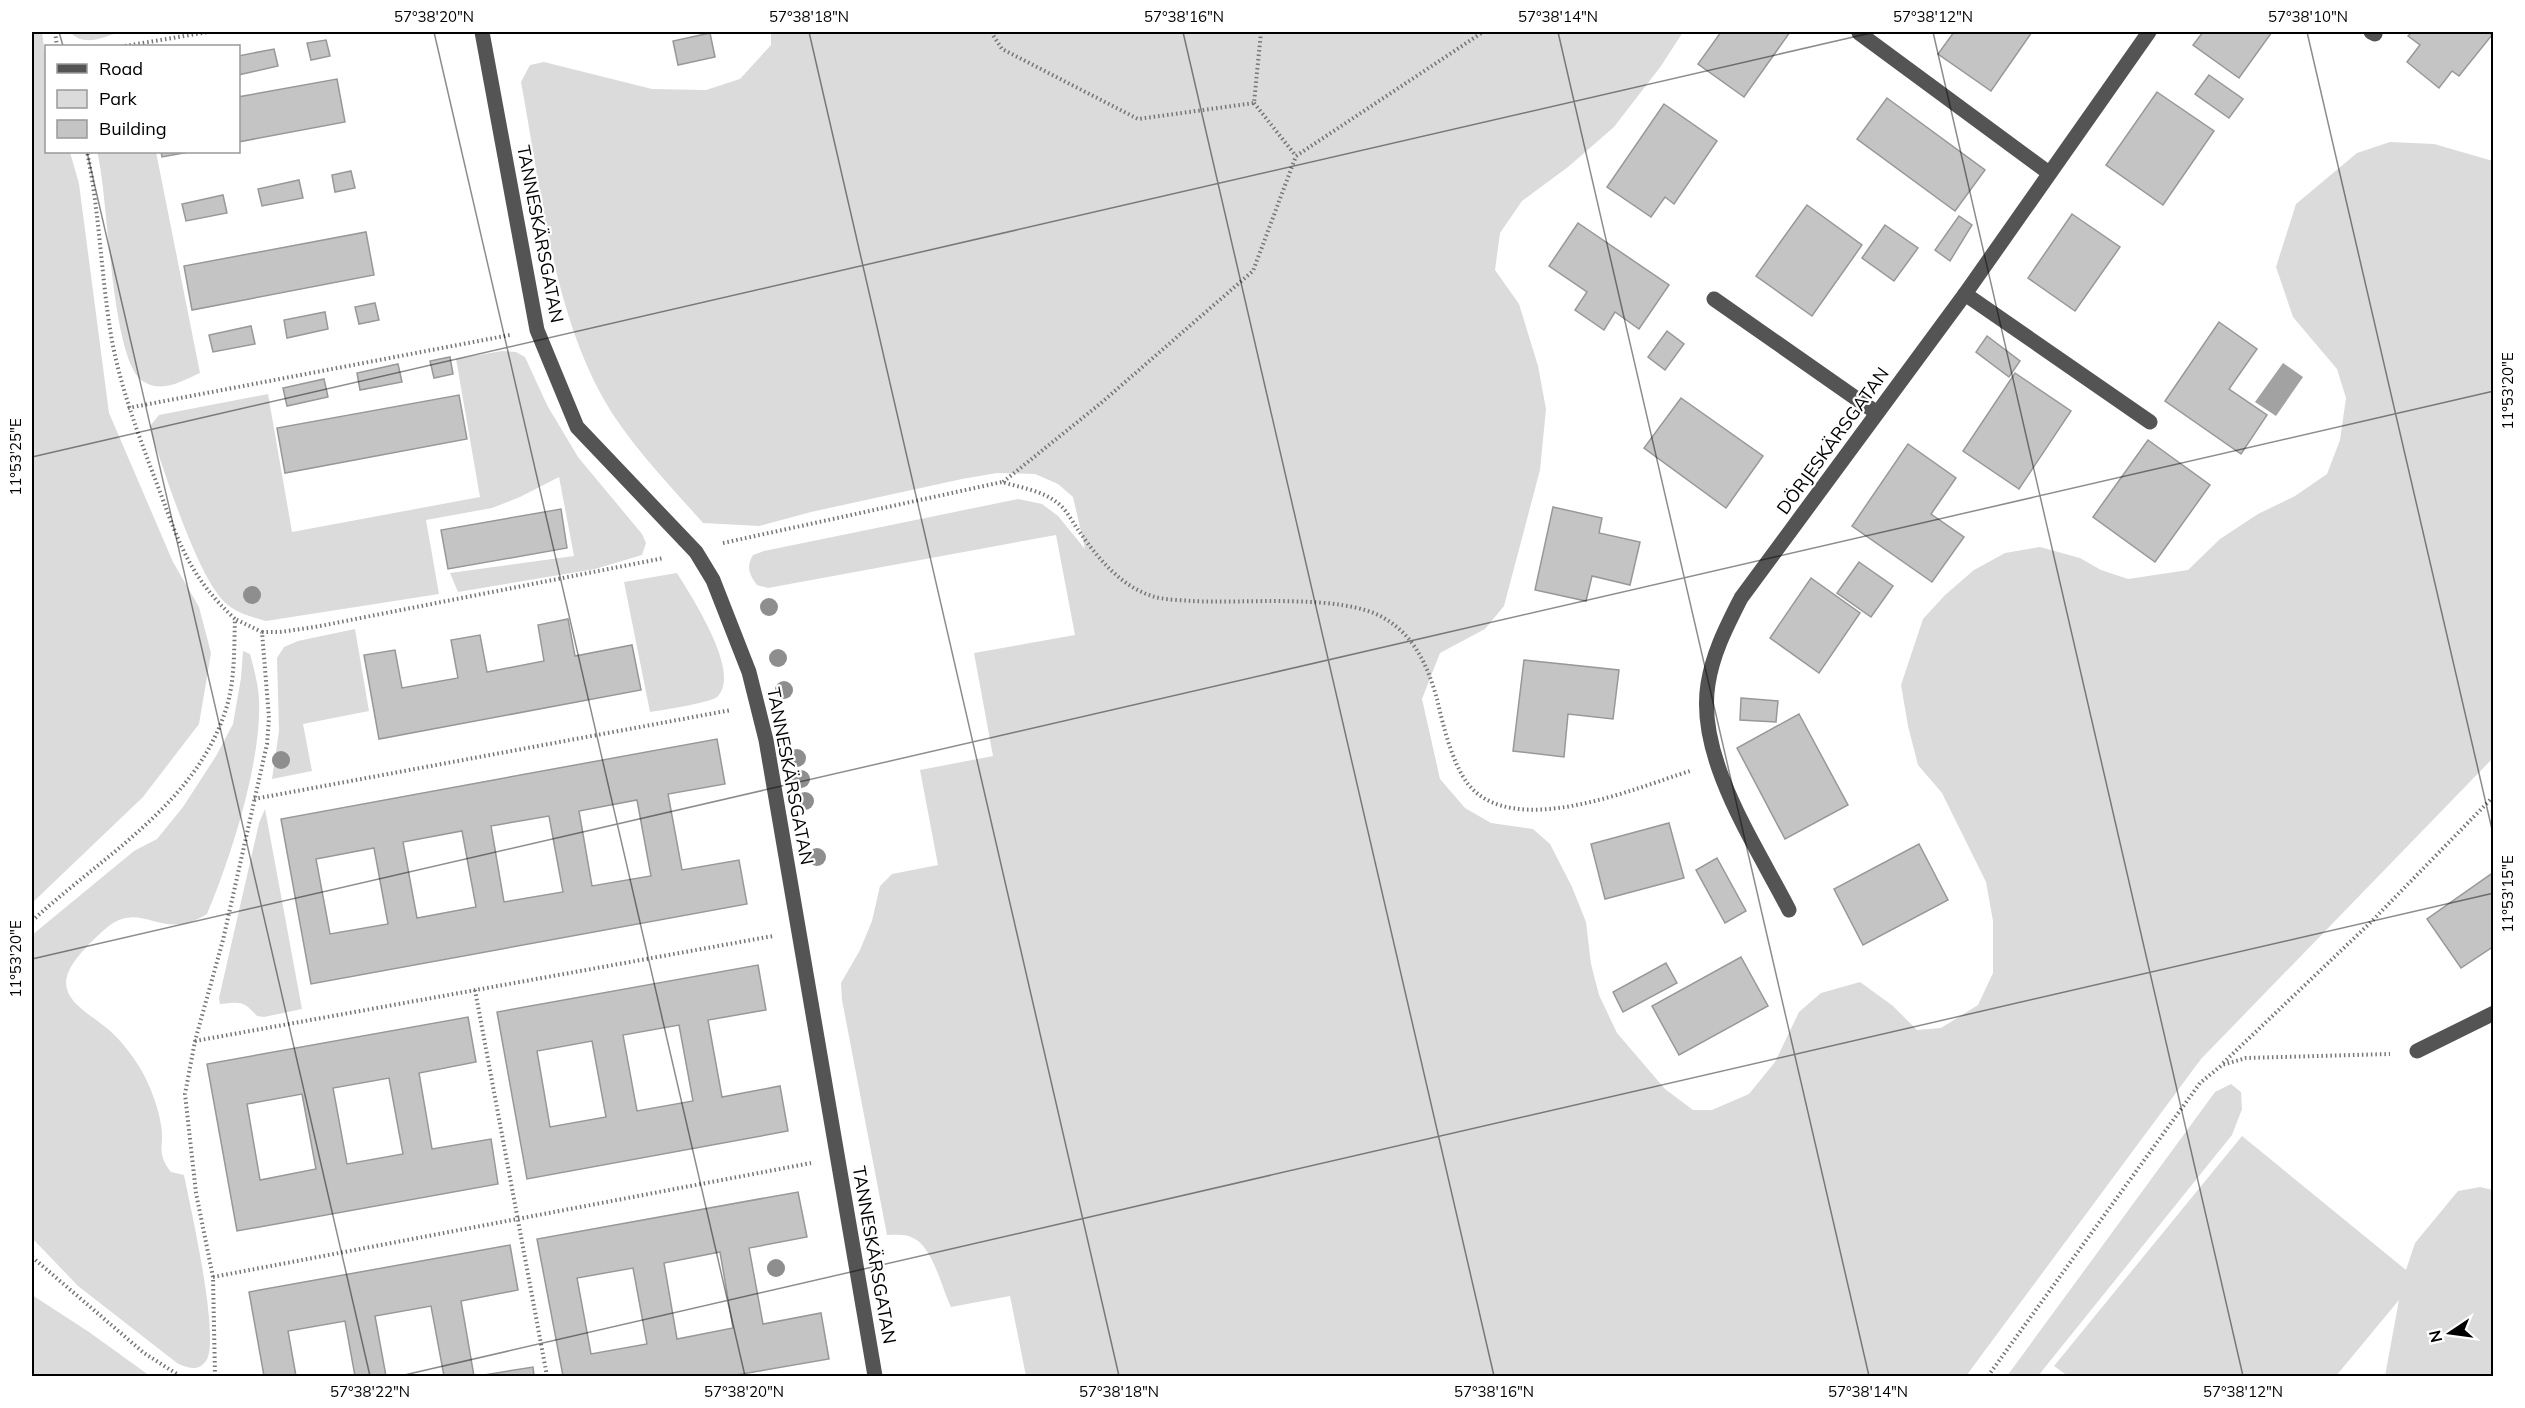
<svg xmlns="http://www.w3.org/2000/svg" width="2525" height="1408" viewBox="0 0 2525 1408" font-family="Mulish,sans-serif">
<rect width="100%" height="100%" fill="#fff"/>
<g fill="#dbdbdb">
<polygon points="32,32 42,32 46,62 46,152 70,152 79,184 109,413 173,562 199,607 211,653 199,724 143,797 32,903"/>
<path d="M70 32H119C102 38 84 47 70 32Z"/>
<path d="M771 32H1683L1661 66 1614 127 1568 167 1522 201 1500 233 1495 270 1519 304 1538 366 1546 409 1540 470 1504 606 1485 629 1440 653 1422 699 1440 779 1465 808 1491 823 1533 829 1550 844 1572 887 1586 922 1591 964 1599 995 1617 1033 1665 1089 1693 1110H1712L1749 1094 1775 1062 1799 1012 1821 993 1860 982 1893 1006 1917 1030 1941 1028 1978 1005 1993 973V921L1986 882 1942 793 1918 765 1908 726 1901 685 1923 619 1945 595 1974 570 2005 553 2040 547 2080 558 2101 570 2128 579 2188 570 2220 539 2258 514 2295 496 2327 474 2340 440 2346 398 2337 369 2293 317 2276 267 2296 204 2357 153 2390 142 2434 144 2493 161V758L2201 1059 1966 1376H1026L1010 1296 951 1307C941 1287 933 1245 911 1237 904 1234 894 1235 887 1235L842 1000 841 983 860 950 872 921 880 886 892 874 938 865 920 770 993 756 974 653 1075 635 1056 535 768 588 757 585C749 574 746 567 753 555L764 551 1018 499 1042 504 1058 516 1085 549 1073 497 1058 484 1035 474 997 473 962 479 811 512 759 526 703 523C668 483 629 444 603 398 552 307 540 184 521 82L530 65 544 62 652 89 706 90 740 79 771 45Z"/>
<path d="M97 152H156L200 373C182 381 163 393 144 382 110 363 109 194 97 152Z"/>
<path d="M502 351 516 352 525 357 547 405 578 457 642 534 646 543 642 555 595 569 458 592 450 573 574 556 559 477 520 497 492 508 426 520 439 594 266 621C252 617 239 614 228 605 200 584 168 481 155 445L150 426 159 415 268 394 292 532 480 497 456 359Z"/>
<path d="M677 573C691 596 743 674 717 697 709 703 663 710 650 712L624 582Z"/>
<polygon points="355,629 369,711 303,724 312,771 272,779 279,731 277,658 284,647 298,641"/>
<path d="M243 651 250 654C254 669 258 683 259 699 262 761 231 857 207 914 166 940 148 908 119 920 108 924 89 944 81 953 46 993 80 1006 109 1030 122 1041 137 1061 145 1077 152 1091 159 1110 161 1125 165 1147 155 1151 171 1172L184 1175C190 1205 221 1340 206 1361 198 1372 187 1368 177 1363L78 1286 32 1238V935L134 851 157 839 183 807 216 756 233 724 241 678Z"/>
<path d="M265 809 302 1009 264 1017 257 1016C243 1000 240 1002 220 1004L219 998 259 823Z"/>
<polygon points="2231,1084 2241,1092 2242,1109 2232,1135 2038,1376 2007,1376 2215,1092"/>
<polygon points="2242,1136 2406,1270 2415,1243 2458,1191 2480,1187 2493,1190 2493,1376 2385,1376 2399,1300 2336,1376 2068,1376 2054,1366"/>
<polygon points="32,1295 89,1332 150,1376 32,1376"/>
</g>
<polygon fill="#a2a2a2" points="2283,363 2303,377 2276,416 2255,402"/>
<g fill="#c4c4c4" stroke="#989898" stroke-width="1.5" fill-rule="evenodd">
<polygon points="1721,32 1790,32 1744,97 1698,64"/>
<polygon points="1954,32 2032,32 1991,91 1938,54"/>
<polygon points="2203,32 2272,32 2239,78 2193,45"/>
<polygon points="2412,32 2488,32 2492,35 2459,76 2452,71 2439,88 2407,62 2420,45 2408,36"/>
<polygon points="710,33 715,57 678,65 673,41"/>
<polygon points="326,40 330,56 311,60 307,43"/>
<polygon points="274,49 278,66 238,75 238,56"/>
<polygon points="2209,75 2243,99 2229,118 2195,94"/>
<polygon points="337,79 345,122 238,142 238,97"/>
<polygon points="2157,92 2214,131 2163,205 2106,165"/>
<polygon points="1887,98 1985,170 1955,211 1857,139"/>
<polygon points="1664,104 1717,141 1674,204 1665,197 1651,217 1607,187"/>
<polygon points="161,152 189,152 162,157"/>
<polygon points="351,171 355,188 335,192 332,175"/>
<polygon points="299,180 303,198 262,206 258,189"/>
<polygon points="223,195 227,213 186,221 182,204"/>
<polygon points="1807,205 1862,245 1812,316 1756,276"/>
<polygon points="2072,214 2120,247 2075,311 2028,278"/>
<polygon points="1959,216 1972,225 1950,261 1935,250"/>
<polygon points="1578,223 1669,285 1639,329 1615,312 1604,330 1575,310 1587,292 1549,266"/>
<polygon points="1885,225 1918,248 1894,281 1862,258"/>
<polygon points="366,232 374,275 192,310 184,266"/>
<polygon points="375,303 379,320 359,324 355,307"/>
<polygon points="325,312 328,329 287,338 284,320"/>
<polygon points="2219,322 2257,349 2229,389 2267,415 2241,454 2165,401"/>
<polygon points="251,326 255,344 213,352 209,335"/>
<polygon points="1667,331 1684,344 1665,370 1648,357"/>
<polygon points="1987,336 2020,361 2009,377 1976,352"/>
<polygon points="450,357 453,374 434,378 430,361"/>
<polygon points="398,364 402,382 360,390 357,373"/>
<polygon points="2015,373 2071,411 2019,489 1963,451"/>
<polygon points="324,379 328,397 287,406 283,388"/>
<polygon points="459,395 467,439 285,473 277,428"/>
<polygon points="1681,398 1763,456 1726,508 1644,448"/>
<polygon points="2148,440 2210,485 2155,562 2093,517"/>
<polygon points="1908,444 1956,478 1931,514 1964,537 1932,582 1852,526"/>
<polygon points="1553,507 1602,518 1599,533 1640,542 1630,585 1592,576 1586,601 1535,590"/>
<polygon points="561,509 567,548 448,569 441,530"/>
<polygon points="1859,562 1893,586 1871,617 1837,593"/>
<polygon points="1811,578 1860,613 1819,673 1770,638"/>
<polygon points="568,619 575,656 632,645 641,690 379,739 364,655 395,650 402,688 458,678 451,640 480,635 487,672 544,661 538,625"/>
<polygon points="1524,660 1619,670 1613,719 1568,714 1564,757 1513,751"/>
<polygon points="1741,698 1778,701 1776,722 1740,720"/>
<polygon points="1799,714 1848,805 1785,839 1737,748"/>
<path d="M717 739 725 784 668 794 682 870 739 860 747 904 311 984 281 819ZM637 800 651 876 592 886 579 811ZM549 816 563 892 504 902 491 826ZM462 831 476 907 417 918 403 842ZM374 848 388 924 330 934 316 859Z"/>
<polygon points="1669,823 1684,878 1605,899 1591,844"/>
<polygon points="1919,844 1948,900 1863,945 1834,889"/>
<polygon points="1717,858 1746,911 1725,923 1696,870"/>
<polygon points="2494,872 2494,946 2461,968 2427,919"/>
<polygon points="1741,957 1768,1006 1679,1055 1652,1006"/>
<polygon points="1666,963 1677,983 1623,1012 1613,992"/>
<path d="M758 965 766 1010 708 1020 722 1097 780 1086 788 1131 527 1179 497 1012ZM679 1025 693 1101 637 1111 623 1035ZM592 1041 606 1117 550 1127 537 1051Z"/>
<path d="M468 1017 476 1062 419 1073 432 1149 491 1139 498 1184 237 1231 207 1064ZM389 1078 403 1154 347 1164 333 1088ZM302 1094 316 1169 260 1180 247 1104Z"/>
<path d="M798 1192 807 1237 749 1248 763 1324 821 1313 829 1359 730 1376H563L537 1239ZM720 1252 733 1328 677 1339 664 1263ZM633 1268 647 1344 591 1354 577 1278Z"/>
<polygon points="510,1245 518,1290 461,1301 474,1376 444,1376 431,1306 375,1316 386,1376 355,1376 345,1321 288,1331 296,1376 264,1376 249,1292"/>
<polygon points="533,1367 534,1376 478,1376"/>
</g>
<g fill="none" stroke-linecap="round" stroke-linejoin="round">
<g stroke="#767676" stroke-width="4" stroke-dasharray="1.5 3" stroke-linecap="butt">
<polyline points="55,32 57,46"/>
<polyline points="991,32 1002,49 1138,119 1254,103 1261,32"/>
<polyline points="125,46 208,32"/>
<polyline points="1254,103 1296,156"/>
<polyline points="128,408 510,335"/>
<polyline points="1003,482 1101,403 1253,271 1296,156 1483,32"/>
<path d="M723 543 1002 482C1022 488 1045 491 1060 505 1068 512 1073 523 1079 531 1097 557 1120 586 1152 596 1164 600 1179 600 1192 601 1244 604 1341 593 1384 618 1415 636 1428 667 1437 699 1443 725 1452 763 1468 784 1513 841 1635 788 1690 771"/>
<polyline points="262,632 280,632 315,627 664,558"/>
<polyline points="254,799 731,710"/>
<path d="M32 921C102 856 198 803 227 706 235 678 234 648 235 619 191 578 180 546 160 492 141 442 122 393 112 341 101 278 100 214 87 152"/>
<polyline points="475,990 547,1376"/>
<polyline points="195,1041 773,936"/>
<polyline points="2223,1063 2369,924 2494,796"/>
<polyline points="32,1257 144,1353 180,1376"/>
<polyline points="213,1277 811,1163"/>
<polyline points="215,1376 213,1277 196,1193 185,1094 195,1041 223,940 267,744 269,718 262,632 235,619"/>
<polyline points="1988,1376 2200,1083 2222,1065 2246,1058 2390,1054"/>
</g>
<g stroke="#545454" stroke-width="15">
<polyline points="482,32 537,330 577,427 696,552 713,580 749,672 766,740 875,1376"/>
<polyline points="2371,32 2375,34"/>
<polyline points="1859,33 2049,173"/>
<polyline points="1965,294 2150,422"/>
<polyline points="1714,299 1877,413"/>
<path d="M1789 910C1756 845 1696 758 1708 684 1713 652 1727 626 1741 598L1965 294 2149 32"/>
<polyline points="2417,1051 2494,1013"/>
</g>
</g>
<g fill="#8e8e8e">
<circle cx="252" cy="595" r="9"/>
<circle cx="769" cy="607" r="9"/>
<circle cx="778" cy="658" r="9"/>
<circle cx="784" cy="690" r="9"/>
<circle cx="797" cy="758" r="9"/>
<circle cx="281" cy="760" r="9"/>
<circle cx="801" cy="779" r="9"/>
<circle cx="805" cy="801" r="9"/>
<circle cx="817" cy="857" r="9"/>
<circle cx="776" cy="1268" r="9"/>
</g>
<path fill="none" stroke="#000" stroke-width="1.5" stroke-opacity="0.45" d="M59 32 63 46M434 32 745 1376M809 32 1119 1376M1183 32 1494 1376M1558 32 1869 1376M1933 32 2243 1376M2307 32 2494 838M87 152 370 1376M32 457 1875 32M32 959 2494 391M400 1376 2494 893"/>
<g text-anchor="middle" stroke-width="4.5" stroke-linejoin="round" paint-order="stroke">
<g font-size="18" fill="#000" stroke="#fff">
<text transform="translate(540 234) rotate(79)" y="6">TANNESKÄRSGATAN</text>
<text transform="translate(1833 441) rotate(-54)" y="6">DÖRJESKÄRSGATAN</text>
<text transform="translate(790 776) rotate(79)" y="6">TANNESKÄRSGATAN</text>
<text transform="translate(874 1255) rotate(80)" y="6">TANNESKÄRSGATAN</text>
</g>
</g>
<rect width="2525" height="1408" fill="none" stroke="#ffffff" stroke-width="66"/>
<rect x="45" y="45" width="195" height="108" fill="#ffffff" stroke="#999999" stroke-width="1.5"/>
<rect x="57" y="64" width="30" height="9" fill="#545454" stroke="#999999" stroke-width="1.5"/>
<text x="99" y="75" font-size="18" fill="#000000">Road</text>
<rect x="57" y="90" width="30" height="18" fill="#dbdbdb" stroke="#999999" stroke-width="1.5"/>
<text x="99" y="105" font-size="18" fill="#000000">Park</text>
<rect x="57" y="120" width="30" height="18" fill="#c4c4c4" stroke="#999999" stroke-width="1.5"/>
<text x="99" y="135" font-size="18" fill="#000000">Building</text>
<g transform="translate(2450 1333) rotate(257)" stroke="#ffffff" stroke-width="4.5" paint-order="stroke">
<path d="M0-4.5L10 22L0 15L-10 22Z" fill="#000000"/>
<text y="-9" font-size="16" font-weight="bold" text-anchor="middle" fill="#000000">N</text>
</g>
<rect x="33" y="33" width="2459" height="1342" fill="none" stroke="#000" stroke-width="2"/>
<g font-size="15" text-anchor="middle" fill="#000">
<text x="434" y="22">57°38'20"N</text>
<text x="809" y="22">57°38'18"N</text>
<text x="1184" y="22">57°38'16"N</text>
<text x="1558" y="22">57°38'14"N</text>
<text x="1933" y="22">57°38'12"N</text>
<text x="2308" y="22">57°38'10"N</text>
<text transform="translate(2508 391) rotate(-90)" y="5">11°53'20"E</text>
<text transform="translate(16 457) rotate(-90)" y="5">11°53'25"E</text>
<text transform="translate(2508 894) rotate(-90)" y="5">11°53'15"E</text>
<text transform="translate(16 959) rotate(-90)" y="5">11°53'20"E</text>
<text x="370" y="1397">57°38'22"N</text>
<text x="744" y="1397">57°38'20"N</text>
<text x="1119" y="1397">57°38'18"N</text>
<text x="1494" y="1397">57°38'16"N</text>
<text x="1868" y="1397">57°38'14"N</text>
<text x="2243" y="1397">57°38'12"N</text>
</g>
</svg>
